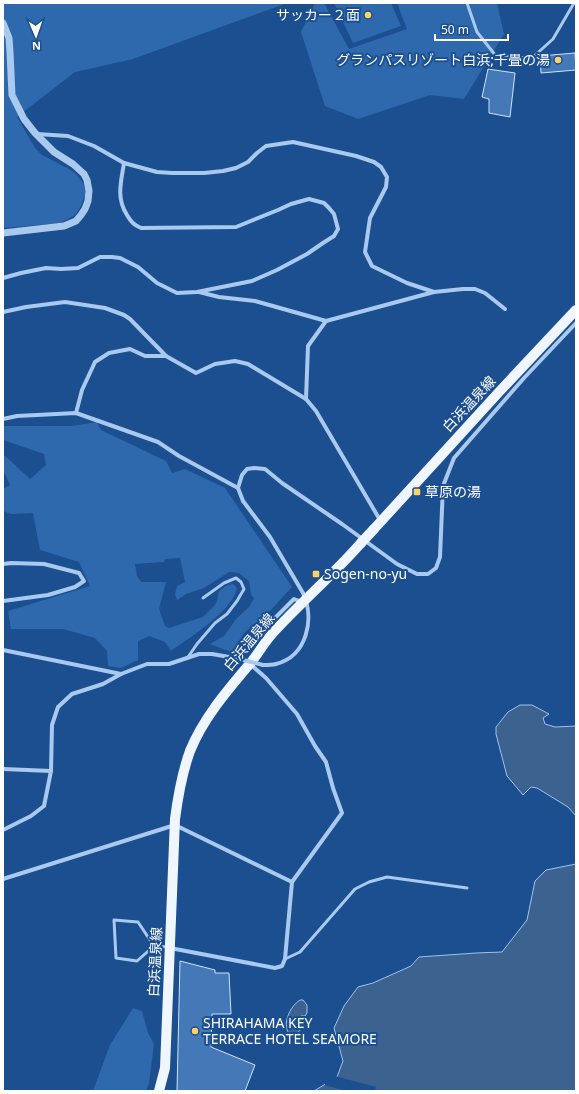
<svg xmlns="http://www.w3.org/2000/svg" width="579" height="1094" viewBox="0 0 579 1094" font-family="'Noto Sans','Noto Sans JP',sans-serif">
<rect width="100%" height="100%" fill="#1b4f8f"/>
<g fill="#2e69ad">
<polygon points="3,3 287,3 133,59 75,72 17,117 35,148 42,155 69,169 76,174 83,183 86,193 81,206 75,215 61,223 3,228"/>
<polygon points="315,3 324,3 349,49 407,29 397,3 497,3 504,34 464,99 430,95 358,119 325,106 301,32"/>
<polygon points="334,3 391,3 401,26 353,43"/>
<path d="M97 422 101 430 166 461 172 473 185 469 225 488 292 587 271 610 245 632 231 652 210 644 224 636 236 619 249 607 254 598 251 595 249 581 239 573 229 572 204 588 186 594 177 600 175 594 177 586 185 582 180 558 165 559 164 562 135 564 137 576 141 582H166L159 609 165 626 169 628 203 617 216 604 219 591 226 586 233 584 237 588C232 612 190 637 171 651L165 642 149 636 138 641V660L121 668 108 666 107 651 95 638 63 629H11L8 611 90 586 79 562 40 550 33 513 11 514 3 511V489L10 485 3 470V454L30 479 46 465 44 454 3 440V426H72Z"/>
<polygon points="133,1008 142,1011 148,1033 154,1044 149,1083 146,1091 93,1091 110,1045"/>
</g>
<g fill="#3c6290" stroke="#9cc4f0">
<polygon points="520,705 532,705 549,714 543,718 545,724 555,727 576,726 576,816 568,807 537,788 531,787 523,795 507,776 496,734 496,727 508,712"/>
<polygon points="576,864 576,1091 314,1091 337,1077 343,1061 334,1028 344,1006 358,987 373,983 411,966 419,957 476,953 502,952 527,920 535,881 546,870"/>
<path d="M300 1000H303L307 1005V1013L305 1016H301L299 1018V1022C306 1027 298 1034 291 1035 280 1027 290 1006 300 1000Z"/>
</g>
<polygon fill="#1b4f8f" points="335,1076 376,1087 375,1090 377,1091 346,1091 325,1085 325,1082"/>
<g fill="#4478b7" stroke="#cfe3fa">
<polygon points="575,53 576,70 541,73 540,56"/>
<polygon points="488,69 515,73 510,117 489,113 489,99 482,97"/>
<polygon points="180,961 215,970 215,973 229,973 231,1014 212,1014 211,1047 255,1065 245,1091 177,1091"/>
</g>
<g fill="none" stroke-linecap="round" stroke-linejoin="round">
<g stroke="#a9c9ee" stroke-width="3">
<polyline points="467,3 477,32 496,56 532,58 553,39 574,3"/>
<polyline points="188,657 197,644 215,623 227,614 237,601 244,589 241,582 236,578 224,583 203,598"/>
<polyline points="154,946 138,922 114,920 116,958 137,961 154,946 168,947"/>
<polyline points="285,959 300,952 355,889 369,882 387,877 467,888"/>
</g>
<g stroke="#a9c9ee" stroke-width="4">
<polyline points="37,134 68,136 94,146 124,163 157,172 172,173 204,173 223,171 236,168 248,162 257,153 266,146 293,142 356,156 374,162 381,167 387,177 386,187 370,218 365,252 372,266 407,283 434,292"/>
<path d="M3 278 21 273 46 268 61 269 78 268 100 257H112L120 258 138 267 157 283 177 293 197 292 252 281 277 270 307 254 323 243 334 236 338 229 334 214 329 208 324 203 309 199 291 204 278 210 236 227 141 228C134 225 131 222 127 215 116 198 121 182 124 163"/>
<polyline points="199,292 219,297 255,301 326,321 434,292 463,289 475,289 485,293 505,309"/>
<polyline points="3,312 26,307 65,302 105,308 124,315 130,319 166,356 196,373 215,364 235,361 248,364 306,399 316,411 380,520"/>
<polyline points="306,399 308,346 326,321"/>
<polyline points="76,413 82,390 95,362 109,353 130,349 145,356 166,356"/>
<polyline points="3,419 17,416 76,413 158,442 179,456 238,488"/>
<polyline points="3,564 11,563 44,564 79,573 84,581 75,587 48,595 3,601"/>
<polyline points="3,650 121,674"/>
<path d="M263 665C267 665 272 665 276 664 307 656 315 619 303 593L270 537 243 501 238 488 242 475 247 469 254 468 265 469 282 483 342 524 397 564 417 574H428L436 568 440 557 443 486 454 458 524 378 576 323"/>
<polyline points="3,769 51,771"/>
<polyline points="3,830 31,816 44,806 51,771 52,725 58,707 72,694 103,684 121,674 147,664 169,664 199,654 212,654 235,658 294,599 302,602"/>
<polyline points="3,879 175,825 292,882"/>
<polyline points="170,948 275,968 282,966 285,959 292,882 342,813 333,788 326,762 315,746 297,714 266,678 250,664"/>
</g>
<polyline stroke="#a9c9ee" stroke-width="7" points="3,23 9,38 10,52 12,95 24,119 35,133 54,152 73,164 84,174 87,180 89,191 88,201 85,209 81,215 76,221 64,226 3,233"/>
<g stroke="#f0f6ff" stroke-width="10">
<polyline points="374,529 499,392 576,310"/>
<path d="M159 1091 165 1068 175 819C178 796 182 773 190 751 203 719 226 692 248 666 257 656 263 644 272 634 300 603 333 575 361 543"/>
</g>
<polyline stroke="#a9c9ee" stroke-width="4" points="235,658 263,665"/>
<polyline stroke="#f0f6ff" stroke-width="10" points="361,543 374,529"/>
</g>
<g fill="#ffd166" stroke="#1b4f8f" stroke-width="1.5">
<circle cx="368" cy="15" r="4"/>
<circle cx="558" cy="60" r="4"/>
<rect x="413" y="488" width="8" height="8" rx="2"/>
<rect x="312" y="570" width="8" height="8" rx="2"/>
<circle cx="195" cy="1031" r="4"/>
</g>
<g text-anchor="middle" stroke-width="4" stroke-linejoin="round" paint-order="stroke">
<g font-size="14" fill="#fff" stroke="#1b4f8f" text-anchor="start">
<text x="360" y="20" text-anchor="end">サッカー２面</text>
<text x="550" y="65" text-anchor="end">グランパスリゾート白浜;千畳の湯</text>
<text x="425" y="497">草原の湯</text>
<text x="324" y="579">Sogen-no-yu</text>
<text x="203" y="1028">SHIRAHAMA KEY<tspan x="203" dy="16">TERRACE HOTEL SEAMORE</tspan></text>
</g>
<g font-size="14" fill="#fff" stroke="#1b4f8f">
<text transform="translate(469 404) rotate(-47)" y="5">白浜温泉線</text>
<text transform="translate(249 642) rotate(-50)" y="5">白浜温泉線</text>
<text transform="translate(155 962) rotate(-87)" y="5">白浜温泉線</text>
</g>
</g>
<rect width="579" height="1094" fill="none" stroke="#ffffff" stroke-width="8"/>
<g transform="translate(36 36) rotate(178)" stroke="#1b4f8f" stroke-width="3" paint-order="stroke">
<path d="M0-3L7 15L0 10L-7 15Z" fill="#ffffff"/>
<text y="-6" font-size="11" font-weight="bold" text-anchor="middle" fill="#ffffff">N</text>
</g>
<path d="M435 34v6h73v-6" fill="none" stroke="#ffffff" stroke-width="2"/>
<text x="441" y="34" font-size="12" fill="#ffffff" stroke="#1b4f8f" stroke-width="3" paint-order="stroke">50 m</text>
</svg>
